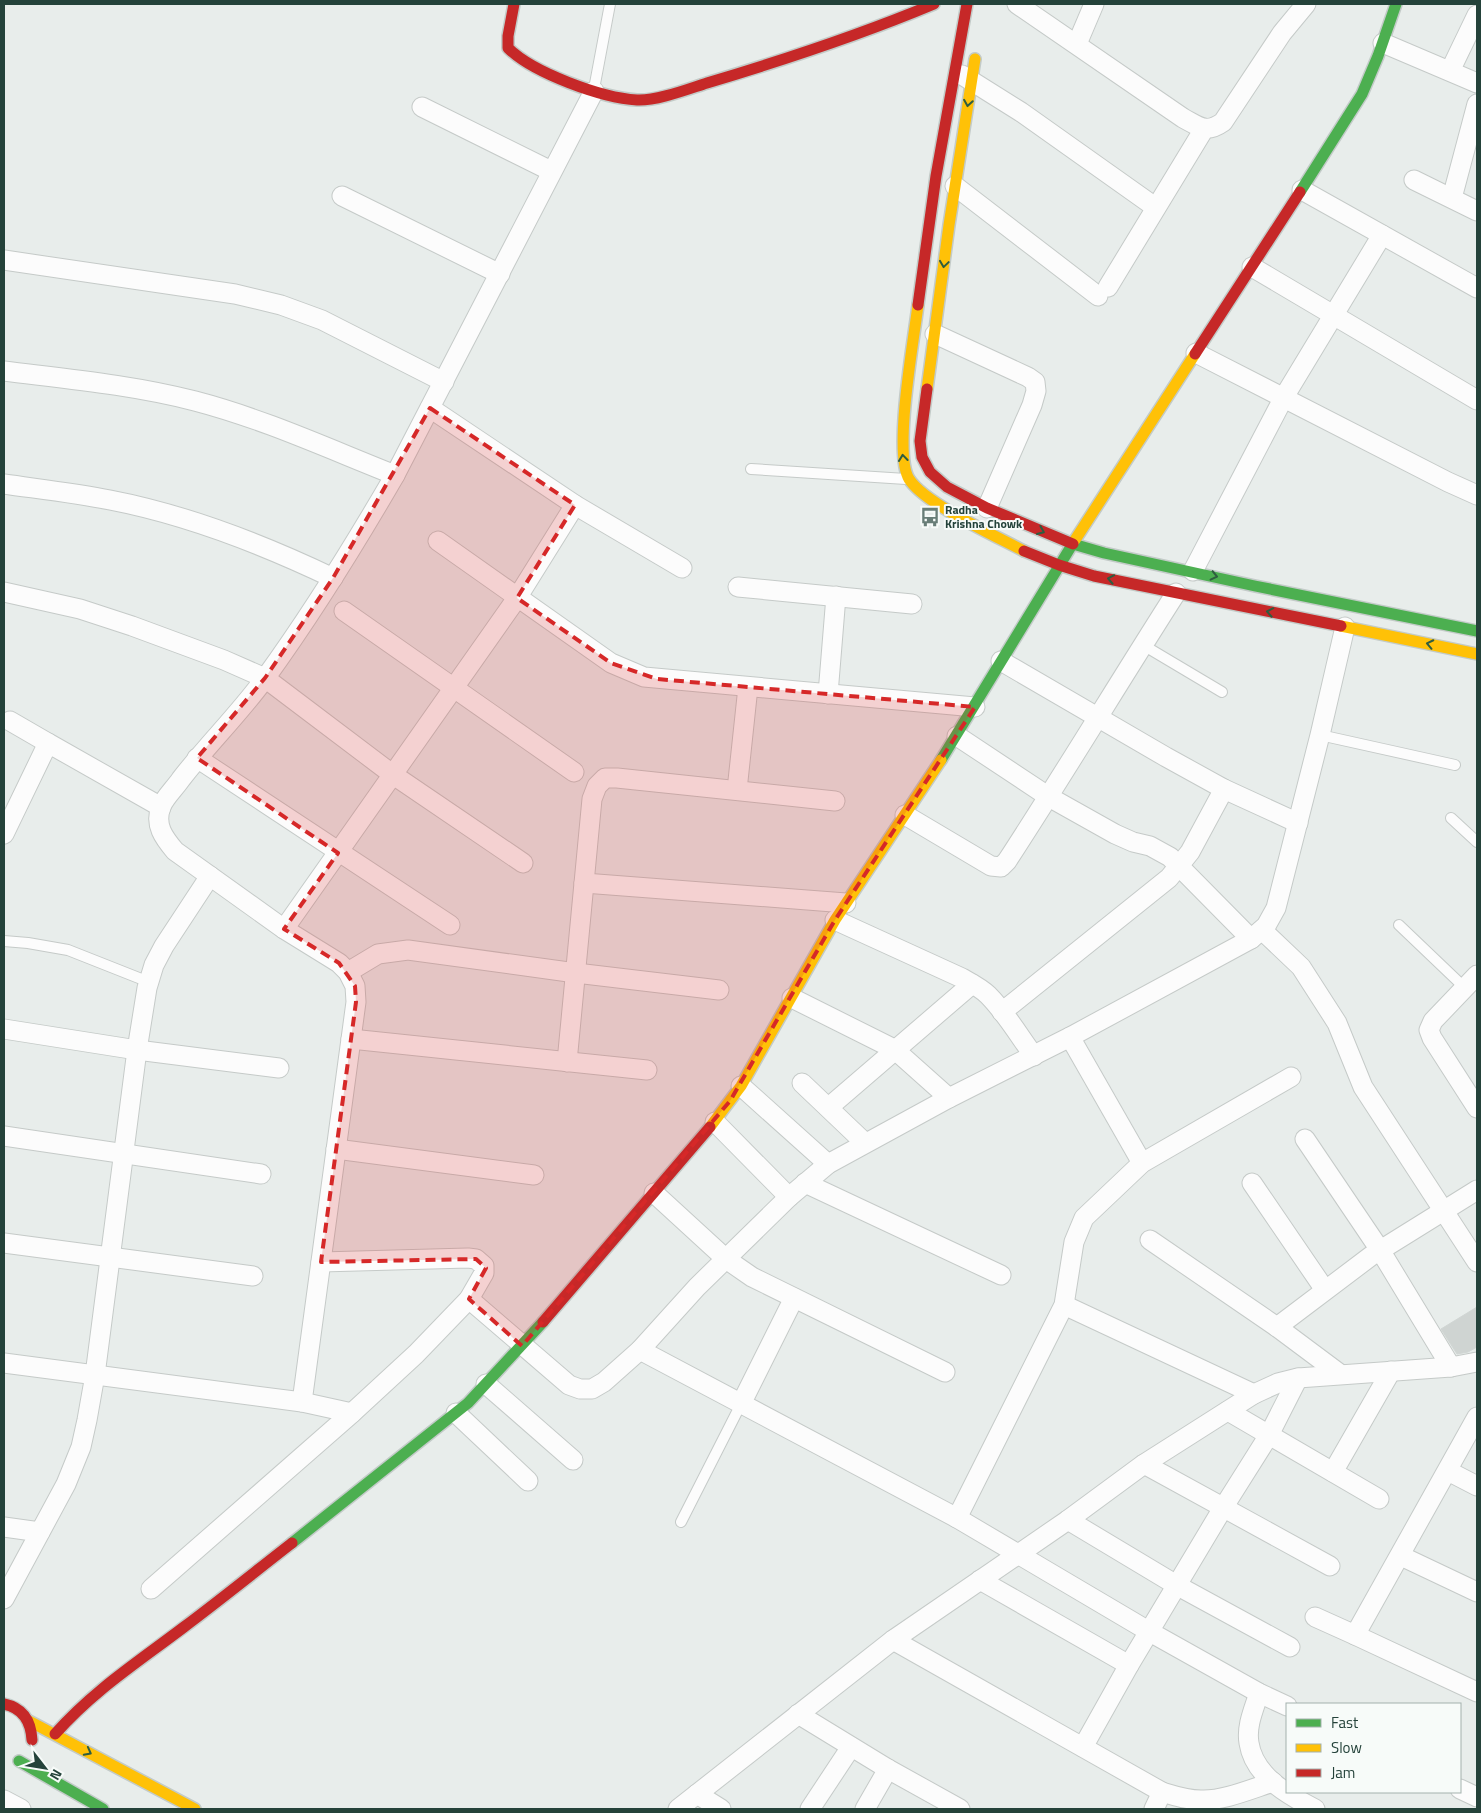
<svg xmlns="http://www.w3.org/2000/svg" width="1481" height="1813" viewBox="0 0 1481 1813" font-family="'Titillium Web',sans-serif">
<rect width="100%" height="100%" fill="#e8edeb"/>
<polygon fill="#cfd4d2" stroke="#d1d6d4" points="1477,1307 1477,1347 1468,1352 1457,1354 1441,1329"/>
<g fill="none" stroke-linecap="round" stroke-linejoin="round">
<defs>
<g id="lane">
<polyline points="594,89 610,4"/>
<polyline points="751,469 906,479"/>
<polyline points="1143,645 1222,692"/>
<polyline points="1320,735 1455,765"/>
<polyline points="1451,818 1477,842"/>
<polyline points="1399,925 1465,988"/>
<polyline points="4,941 28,943 68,950 149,982"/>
<polyline points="681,1522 741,1404"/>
</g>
<g id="street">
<path d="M1017 4 1183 118C1200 127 1206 134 1223 122L1282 33 1306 4"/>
<polyline points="1383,43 1477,83"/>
<polyline points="1077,44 1094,4"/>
<polyline points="1450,71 1477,15"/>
<polyline points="962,75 1021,112 1155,207"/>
<polyline points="422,107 551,171"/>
<polyline points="1414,180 1477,211"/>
<polyline points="955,186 1098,296"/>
<polyline points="1302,190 1477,288"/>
<polyline points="342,196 500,274"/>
<polyline points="1452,198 1477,104"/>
<polyline points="4,260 235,294 281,305 322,320 444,382"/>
<polyline points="1252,267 1477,400"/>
<polyline points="1108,287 1204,129"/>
<polyline points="935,334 1028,377 1035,382 1036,391 1032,405 987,508"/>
<polyline points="1196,353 1448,482 1477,495"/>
<path d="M4 371C68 379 133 385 195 401 264 419 329 449 395 475"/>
<polyline points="430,408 575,505 682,568"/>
<path d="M4 484C39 489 75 493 110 500 188 515 262 544 333 578"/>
<polyline points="438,541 611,663 644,677 975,707"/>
<polyline points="1193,571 1284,397 1382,235"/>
<polyline points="738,587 912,604"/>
<polyline points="4,592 80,609 132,626 224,660 265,678 392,774 523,863"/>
<polyline points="344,611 574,772"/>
<polyline points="1001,661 1166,757 1224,789 1298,823"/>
<polyline points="828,694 836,596"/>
<polyline points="10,721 48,743"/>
<polyline points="957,736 1049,797 1115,834 1133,842 1150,846 1170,857 1251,939"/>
<polyline points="197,758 450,925"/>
<polyline points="737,790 748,687"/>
<path d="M905 815 991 866 1001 867 1007 861C1065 772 1119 682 1176 593"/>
<polyline points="4,834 48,743 161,807"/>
<polyline points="584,883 846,903"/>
<path d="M835 920 962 978C971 983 981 988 988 995 1006 1013 1019 1036 1034 1056"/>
<polyline points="284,929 517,598 575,505"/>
<polyline points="1262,930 1301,967 1337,1023 1363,1087 1477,1262"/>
<polyline points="348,972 378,954 408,950 576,973 719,990"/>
<polyline points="1477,975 1433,1021 1429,1030 1432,1038 1477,1108"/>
<polyline points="792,998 894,1049 949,1098"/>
<polyline points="1002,1012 1169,878 1190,852 1224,789"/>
<polyline points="4,1029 137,1050 279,1068"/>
<polyline points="1070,1037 1142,1163"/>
<polyline points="351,1039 647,1070"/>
<polyline points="567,1062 592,799 597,786 605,778 617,778 835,801"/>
<polyline points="802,1083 865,1143"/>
<polyline points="741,1086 828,1164"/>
<polyline points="829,1107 972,984"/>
<polyline points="715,1122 789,1197"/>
<polyline points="4,1136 261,1174"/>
<polyline points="1305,1139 1380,1250 1451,1367"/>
<polyline points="336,1149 534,1175"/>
<polyline points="805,1183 1001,1275"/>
<polyline points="1252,1183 1325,1290"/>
<polyline points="654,1193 726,1259 752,1277 945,1372"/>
<polyline points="1150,1240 1277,1327 1340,1374"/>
<polyline points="4,1243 253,1276"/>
<polyline points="469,1299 569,1385 580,1389 592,1389 604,1382 640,1350 697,1287 789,1197 828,1164 949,1098 1070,1037 1251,939 1266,926 1276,908 1320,735 1345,627"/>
<polyline points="1064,1305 1254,1394"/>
<polyline points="1277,1327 1371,1256 1477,1190"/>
<polyline points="640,1350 957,1518 1150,1632 1259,1693 1287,1706"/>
<polyline points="4,1363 302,1402 352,1413"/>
<polyline points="486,1384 573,1460"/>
<path d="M302 1402 356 1002 355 986 348 972 339 963 284 929 175 851C164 838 154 825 161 807 164 798 175 788 181 779 208 744 240 713 266 677 313 612 355 544 395 475L594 91"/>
<polyline points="741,1404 794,1298"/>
<polyline points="1228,1411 1379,1499"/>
<polyline points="456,1413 528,1481"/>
<polyline points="1144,1464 1330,1566"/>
<polyline points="1448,1471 1477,1486"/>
<polyline points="1333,1472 1391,1371"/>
<polyline points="957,1518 1064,1305 1074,1242 1084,1218 1142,1163 1291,1077"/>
<polyline points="1068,1520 1178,1586 1290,1647"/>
<polyline points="4,1527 40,1532"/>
<polyline points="1401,1556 1477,1592"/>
<polyline points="980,1580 1129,1665"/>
<polyline points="151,1589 352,1413 416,1354 469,1299 484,1273 484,1266 476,1259 468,1258 321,1262"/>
<polyline points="4,1599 66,1484 81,1447 87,1420 95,1375 137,1050 147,988 154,965 164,946 210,876"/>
<polyline points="1315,1617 1355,1635 1477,1692"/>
<polyline points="1355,1635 1477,1417"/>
<path d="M893 1640 1162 1792C1175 1796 1187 1800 1201 1800 1223 1801 1251 1789 1273 1782"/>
<path d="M1259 1693C1254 1709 1246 1726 1249 1743 1254 1776 1288 1795 1315 1809"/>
<polyline points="798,1714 888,1769 960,1809"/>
<polyline points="1083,1747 1129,1665 1223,1508 1269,1435 1298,1378"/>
<polyline points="1460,1789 1477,1797"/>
<polyline points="697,1794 721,1809"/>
<polyline points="4,1800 21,1809"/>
<polyline points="678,1809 893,1640 1068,1520 1144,1464 1254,1394 1278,1383 1298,1378 1451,1367 1477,1362"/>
<polyline points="810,1809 851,1747"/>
<polyline points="865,1809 888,1769"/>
<polyline points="1154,1809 1162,1792"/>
</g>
<g id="fast">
<polyline points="1300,192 1362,94 1378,56 1396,4"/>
<polyline points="1073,544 1104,553 1255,586 1477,631"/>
<polyline points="941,760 1075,540"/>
<polyline points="292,1543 468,1403 543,1322"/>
<polyline points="19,1761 103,1809"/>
</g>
<g id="slow">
<path d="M918 305C914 339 893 453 909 479 925 504 996 536 1024 551"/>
<polyline points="927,389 949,225 975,59"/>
<polyline points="1075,540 1195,354"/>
<polyline points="1341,626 1477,654"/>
<polyline points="710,1127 741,1086 835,920 941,760"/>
<polyline points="29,1721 195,1809"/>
</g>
<g id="jam">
<path d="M514 4 508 36V48C533 73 602 98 637 100 657 101 688 89 707 83 784 60 860 35 934 4"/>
<polyline points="918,305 936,176 967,4"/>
<polyline points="1195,354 1300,192"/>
<polyline points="927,389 920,441 922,457 930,472 947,487 987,508 1073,544"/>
<polyline points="1024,551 1059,565 1094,576 1341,626"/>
<polyline points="543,1322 710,1127"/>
<path d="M4 1704C23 1708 31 1721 32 1740"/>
<path d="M55 1734C94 1690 138 1662 184 1627 220 1600 256 1571 292 1543"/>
</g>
</defs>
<use href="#lane" stroke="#c5cac8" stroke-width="12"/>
<use href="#street" stroke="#c5cac8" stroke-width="21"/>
<use href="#fast" stroke="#c3cbc8" stroke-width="14"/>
<use href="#slow" stroke="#c3cbc8" stroke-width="14"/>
<use href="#jam" stroke="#c3cbc8" stroke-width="14"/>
<use href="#lane" stroke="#fcfcfc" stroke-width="10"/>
<use href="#street" stroke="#fcfcfc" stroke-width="19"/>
<use href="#fast" stroke="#4caf50" stroke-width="11"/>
<use href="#slow" stroke="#ffc107" stroke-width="11"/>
<use href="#jam" stroke="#c62828" stroke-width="11"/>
</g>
<defs><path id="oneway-chevron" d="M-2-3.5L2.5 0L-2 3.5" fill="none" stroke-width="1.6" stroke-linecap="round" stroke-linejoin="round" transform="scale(1.25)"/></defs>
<g stroke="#2e5d40">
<use href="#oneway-chevron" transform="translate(968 103) rotate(99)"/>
<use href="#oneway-chevron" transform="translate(944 264) rotate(98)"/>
<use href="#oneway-chevron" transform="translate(903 458) rotate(-96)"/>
<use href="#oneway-chevron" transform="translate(1041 531) rotate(23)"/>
<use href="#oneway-chevron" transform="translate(1214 576) rotate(13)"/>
<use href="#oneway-chevron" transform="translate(1111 579) rotate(-169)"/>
<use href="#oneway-chevron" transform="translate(1270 612) rotate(-169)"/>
<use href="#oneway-chevron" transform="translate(1430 644) rotate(-168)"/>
<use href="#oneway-chevron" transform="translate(88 1752) rotate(28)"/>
</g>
<path fill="#d62828" fill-opacity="0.2" stroke="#d62828" stroke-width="4" stroke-dasharray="10 6" stroke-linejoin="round" d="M430 408 575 505 517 598 611 663 657 679 975 707 835 920 730 1101 522 1346 469 1299 486 1268 476 1259 321 1262 356 1002 355 986 339 963 284 929 338 853 197 758 265 678 333 578Z"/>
<defs>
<symbol id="bus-bare" viewBox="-9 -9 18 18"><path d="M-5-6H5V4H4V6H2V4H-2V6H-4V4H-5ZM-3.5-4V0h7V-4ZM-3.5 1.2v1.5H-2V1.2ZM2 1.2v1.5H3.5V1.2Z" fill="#697e78" stroke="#f7fbf9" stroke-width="2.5" paint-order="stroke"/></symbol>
</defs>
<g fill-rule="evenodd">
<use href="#bus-bare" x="916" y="503" width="28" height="28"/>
</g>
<g text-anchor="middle" stroke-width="4" stroke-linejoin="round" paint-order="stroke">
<g font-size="12" font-weight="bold" fill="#24423a" stroke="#f7fbf9" text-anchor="start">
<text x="945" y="514">Radha<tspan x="945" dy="14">Krishna Chowk</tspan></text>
</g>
</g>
<rect width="1481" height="1813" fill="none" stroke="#24423a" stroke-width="10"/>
<rect x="1286" y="1703" width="175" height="90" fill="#f7fbf9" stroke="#a3b1ad"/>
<rect x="1296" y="1719" width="25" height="8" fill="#4caf50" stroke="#a3b1ad"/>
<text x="1331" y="1728" font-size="15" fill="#24423a">Fast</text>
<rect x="1296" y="1744" width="25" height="8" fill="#ffc107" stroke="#a3b1ad"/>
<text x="1331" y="1753" font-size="15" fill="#24423a">Slow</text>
<rect x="1296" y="1769" width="25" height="8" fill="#c62828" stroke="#a3b1ad"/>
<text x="1331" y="1778" font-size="15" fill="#24423a">Jam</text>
<g transform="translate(45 1768) rotate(121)" stroke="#f7fbf9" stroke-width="4" paint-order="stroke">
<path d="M0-4L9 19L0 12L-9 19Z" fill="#24423a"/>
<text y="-8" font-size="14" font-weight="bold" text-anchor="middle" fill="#24423a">N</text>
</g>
</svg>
